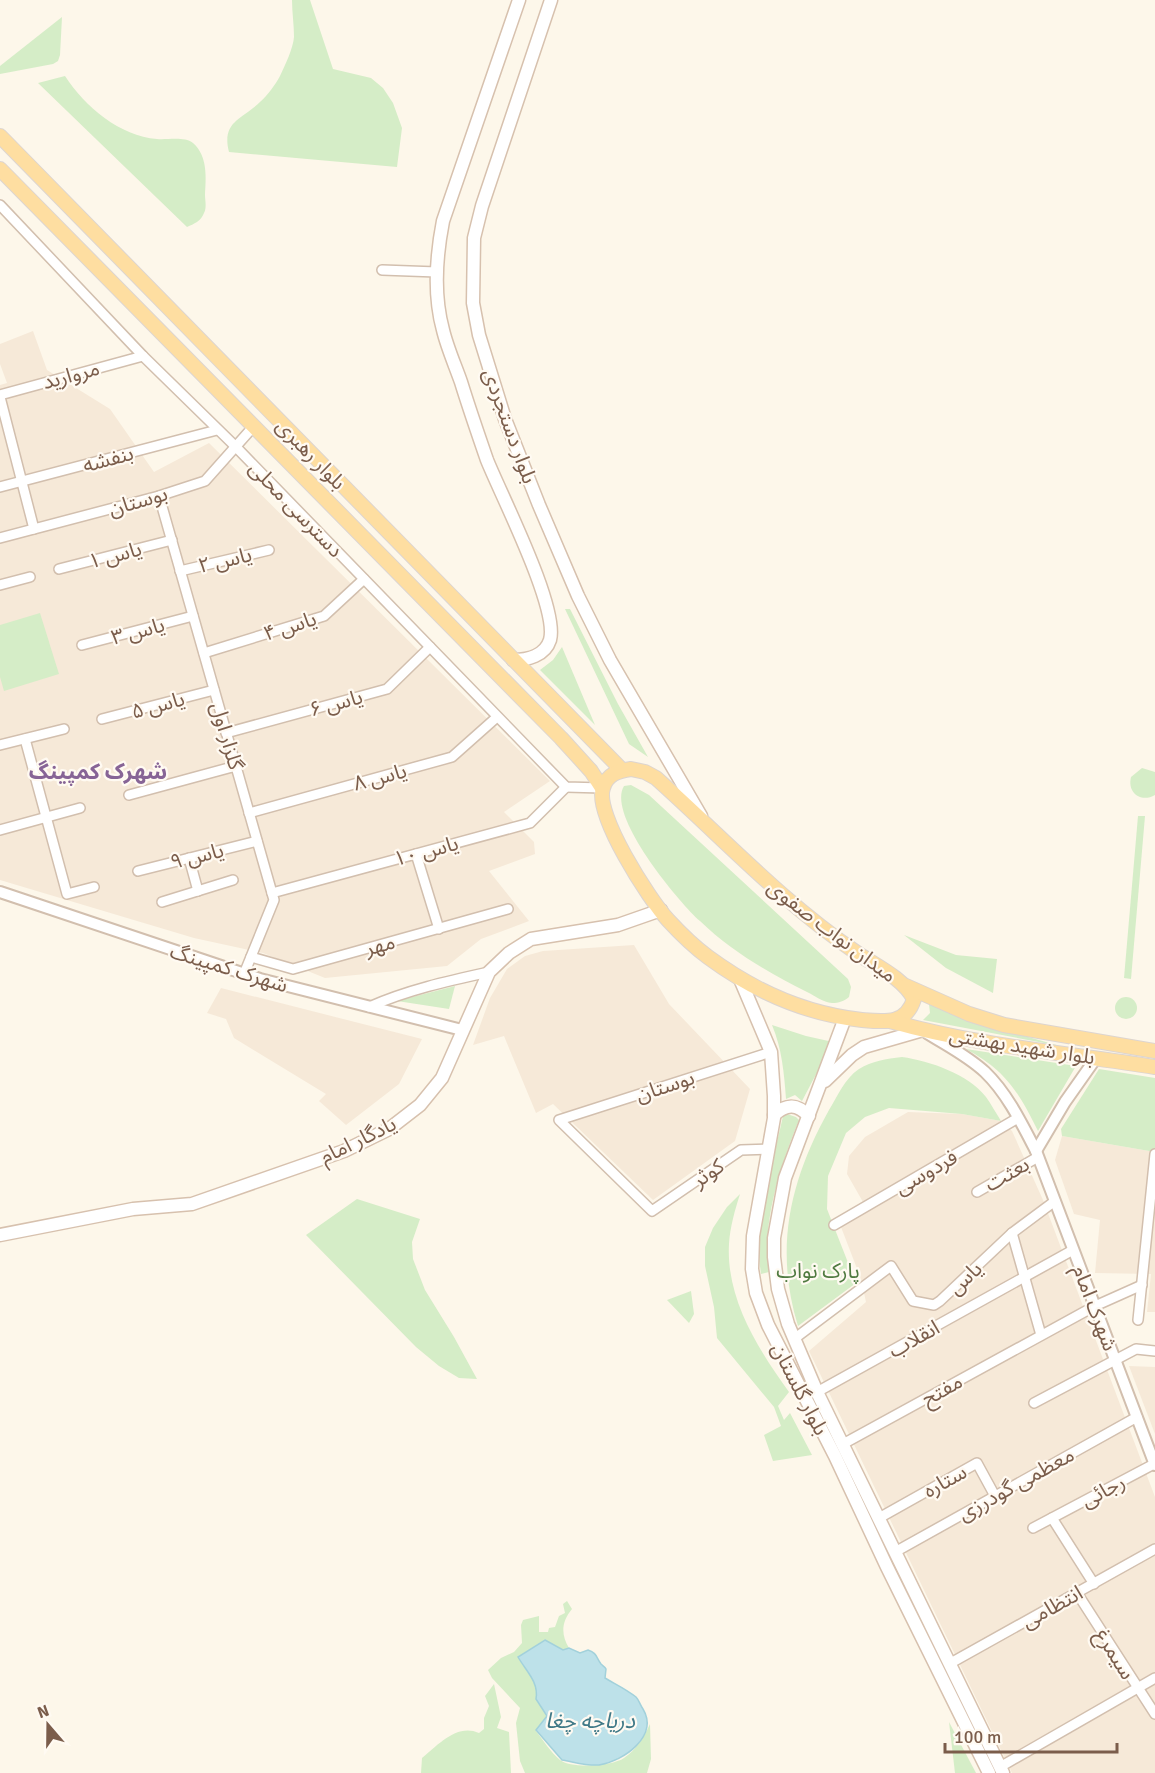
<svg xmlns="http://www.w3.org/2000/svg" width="1155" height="1773" viewBox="0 0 1155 1773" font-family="Signika,'Noto Sans Arabic',sans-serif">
<rect width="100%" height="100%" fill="#fdf7ea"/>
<g fill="#f6e9d8">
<polygon points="33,331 47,370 110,409 154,472 209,443 550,781 504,812 534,842 535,854 489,871 529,921 481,939 447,966 325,978 263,953 194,938 0,880 0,385 7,383 0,364 0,344"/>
<polygon points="634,945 669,1004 750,1089 735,1141 653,1200 553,1104 536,1113 504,1036 473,1045 490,998 507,969 525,956 543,951"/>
<polygon points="221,988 422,1039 399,1084 346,1125 319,1101 326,1094 234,1038 226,1019 207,1013"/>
<polygon points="908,1112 962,1114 1001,1121 1012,1131 1043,1200 1155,1497 1155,1773 1012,1773 809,1351 866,1302 861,1279 841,1227 867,1209 847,1174 849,1156 865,1137"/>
<polygon points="1062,1136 1155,1152 1155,1312 1147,1312 1151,1274 1095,1273 1100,1220 1074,1214 1055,1160"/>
<polygon points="1129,1366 1155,1367 1155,1434"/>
</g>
<g fill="#d5edc7">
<path d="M292 0H310L333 69 371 78 383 88 393 103 402 128 397 167 229 152C221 121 243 119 260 102 268 95 275 85 280 76 285 65 293 49 294 37 294 25 292 12 292 0Z"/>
<polygon points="62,17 60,55 58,61 53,64 0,74 0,66"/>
<path d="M65 76C85 107 120 136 157 139 168 140 184 136 193 143 208 156 206 178 205 195 205 200 207 208 204 213 201 221 194 224 187 227L38 83Z"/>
<polygon points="565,609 570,609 618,704 648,757 629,744"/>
<polygon points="40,613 59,674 4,691 0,677 0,625"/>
<polygon points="562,647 595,725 540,670 553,660"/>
<path d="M1142 768 1155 772V795C1141 803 1127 793 1131 777Z"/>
<path d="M631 785 649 795 848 979 851 987 849 997C844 1001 839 1003 832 1003 823 1002 815 996 807 992 769 973 731 951 700 921 678 901 606 815 624 786Z"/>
<polygon points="1138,816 1145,816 1131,979 1124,978"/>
<polygon points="904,935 956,955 997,959 993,993 946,968"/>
<polygon points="455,986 449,1009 397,1001"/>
<circle cx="1126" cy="1008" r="11"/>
<polygon points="929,1004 968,1020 1060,1046 923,1020 930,1013"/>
<path d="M772 1025 806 1036 833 1042 802 1101 795 1095 786 1099C784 1073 782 1049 772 1025Z"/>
<path d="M966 1049 1076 1066 1038 1131C1018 1091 1006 1071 966 1049Z"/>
<path d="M902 1057C930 1061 968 1074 986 1097 991 1104 996 1113 1001 1121L962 1114 889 1108 865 1117 846 1133 828 1176 827 1209 856 1283 798 1326C774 1248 790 1180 829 1110 837 1097 845 1078 859 1069 872 1061 886 1059 902 1057Z"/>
<polygon points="1099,1069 1155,1078 1155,1152 1062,1136 1061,1129"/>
<path d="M787 1114 796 1117 799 1120C781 1164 761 1224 769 1272L761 1274C753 1222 772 1167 783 1116Z"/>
<path d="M740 1194C735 1210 730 1227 729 1244 726 1299 758 1349 789 1392L778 1406 784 1420 790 1413 812 1455 773 1461 764 1435 781 1426 774 1407 717 1338 714 1307 705 1266V1247L713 1228 727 1207Z"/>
<polygon points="357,1199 420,1219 412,1242 413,1259 425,1290 454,1337 477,1379 459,1378 439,1366 416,1347 306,1235"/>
<polygon points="691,1291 694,1314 689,1323 667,1300"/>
<path d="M567 1601 572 1609C561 1622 561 1635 569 1648L563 1650 545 1640 518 1657C526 1671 539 1682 536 1699L548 1717 536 1731C543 1740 551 1753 560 1760 571 1769 613 1766 624 1758 636 1750 644 1737 650 1724L651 1759 647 1773H525L520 1761 516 1723 520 1708 492 1678 488 1670 501 1658 514 1652 522 1643 521 1625 523 1620 539 1616V1632H548L549 1628 555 1627 559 1616 565 1613 563 1604Z"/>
<path d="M494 1684 501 1717 497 1728 509 1732 511 1773H421L422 1758C438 1745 457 1723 479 1733L484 1729V1718L489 1706 485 1696Z"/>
<polygon points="949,1722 976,1773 955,1773"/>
</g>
<path fill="#bde1e9" stroke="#a2d1db" stroke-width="1.5" d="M545 1640 563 1650 569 1648 580 1653 588 1650C597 1653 596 1657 601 1664 603 1666 605 1667 606 1669L605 1678C615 1684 626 1689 636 1697 639 1700 640 1705 643 1709 659 1736 624 1761 599 1765 587 1766 574 1762 562 1760L536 1730 547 1716 536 1699C539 1682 526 1671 518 1657Z"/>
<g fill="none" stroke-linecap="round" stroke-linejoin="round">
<defs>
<g id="minor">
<polyline points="0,205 143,356 235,446 566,787 602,788"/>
<polyline points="382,270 437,272"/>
<polyline points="0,395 143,356"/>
<polyline points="0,397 34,529"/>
<polyline points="0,487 217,430"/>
<polyline points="159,496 274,900 244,974"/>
<polyline points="0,538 159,496 205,481 253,427"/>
<polyline points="59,569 172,540"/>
<polyline points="180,571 269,550"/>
<polyline points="0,585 30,577"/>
<polyline points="82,645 193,616"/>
<polyline points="204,653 324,616 364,579"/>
<polyline points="102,719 214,690"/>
<polyline points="226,733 387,689 430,647"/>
<polyline points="25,739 67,894 94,887"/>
<polyline points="0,745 64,729"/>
<polyline points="129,795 236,766"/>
<polyline points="249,813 452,757 497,717"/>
<polyline points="0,830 80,808"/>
<polyline points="416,854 439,929"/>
<polyline points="189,858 198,891"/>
<polyline points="138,871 257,841"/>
<polyline points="272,893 530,823 566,787"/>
<polyline points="162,902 233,880"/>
<polyline points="251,957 293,969 508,909"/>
<path d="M369 1007C407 990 448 981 489 972"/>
<polyline points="769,1149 741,1150 652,1211 559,1120 771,1052"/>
<polyline points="977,1192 1038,1157"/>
<polyline points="834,1225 1018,1118"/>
<polyline points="1012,1233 1041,1335"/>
<polyline points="1138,1320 1155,1154"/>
<polyline points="794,1339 891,1266 913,1301 934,1305 940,1301 1012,1233 1055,1201"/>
<polyline points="817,1392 1073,1250"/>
<polyline points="1034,1403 1136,1349 1155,1351"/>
<polyline points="843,1444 1095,1306 1142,1285"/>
<polyline points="879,1518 977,1463 995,1496"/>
<polyline points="1052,1518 1094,1584"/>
<polyline points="1033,1528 1154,1464"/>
<polyline points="895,1552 1137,1417"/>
<polyline points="1077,1593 1155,1714"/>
<polyline points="949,1664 1155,1549"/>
<polyline points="1000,1767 1155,1678"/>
</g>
<g id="tertiary">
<polyline points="0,892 260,979 462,1030"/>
<path d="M927 1033C946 1045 968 1056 985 1072 1007 1093 1022 1124 1036 1151L1155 1465"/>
<polyline points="1036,1151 1065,1102 1096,1058"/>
</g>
<g id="secondary">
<polyline points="551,0 482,206 474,238 473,303 479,335 505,419 539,505 578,596 610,660 701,816"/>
<path d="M513 660C527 660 545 656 550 640 559 608 501 495 487 460 478 434 469 408 461 382 455 365 447 347 443 330 433 294 436 257 443 221L519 0"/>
<polyline points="740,979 771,1052 774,1096 774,1118 753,1236 752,1269 756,1293 768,1325 835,1456 887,1567 989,1773"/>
<polyline points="845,1018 785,1178 774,1238 774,1257 778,1289 788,1324 817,1392 1003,1773"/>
<polyline points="825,1081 852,1055 864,1047 923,1030"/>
<path d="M774 1115C787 1103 797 1104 809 1116"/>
<polyline points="0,1235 133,1209 192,1204 344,1151 389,1129 420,1105 442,1078 489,972 509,953 531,939 618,925 661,910"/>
</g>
<g id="primary">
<polyline points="0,136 622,770"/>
<polyline points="0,169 561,738 591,771 602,788"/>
<path d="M631 769 645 772 656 778C722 837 783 903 857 953 876 966 903 978 914 999 906 1025 885 1022 862 1020 805 1014 754 991 708 957 693 946 680 933 668 920 649 899 594 814 603 788 607 774 618 771 631 769Z"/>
<polyline points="906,986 969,1014 1004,1025 1155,1051"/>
<path d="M890 1021C977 1046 1066 1053 1155 1067"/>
</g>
</defs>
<use href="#minor" stroke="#d2bfae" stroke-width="12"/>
<use href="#tertiary" stroke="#d2bfae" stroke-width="14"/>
<use href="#secondary" stroke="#d7c1ae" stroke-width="15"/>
<use href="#primary" stroke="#ddd5d0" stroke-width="16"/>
<use href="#minor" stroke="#fff" stroke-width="9"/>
<use href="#tertiary" stroke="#fff" stroke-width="10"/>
<use href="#secondary" stroke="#fff" stroke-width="12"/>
<use href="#primary" stroke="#fedea1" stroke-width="14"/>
</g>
<g text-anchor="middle" stroke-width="4.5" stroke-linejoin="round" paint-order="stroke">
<g font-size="21" fill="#7b5d4b" stroke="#fffaf2">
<text transform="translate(71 375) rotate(-15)" y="7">مروارید</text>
<text transform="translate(510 426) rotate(70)" y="7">بلوار دستجردی</text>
<text transform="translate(311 454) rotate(46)" y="7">بلوار رهبری</text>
<text transform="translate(108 459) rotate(-15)" y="7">بنفشه</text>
<text transform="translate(138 501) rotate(-16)" y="7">بوستان</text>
<text transform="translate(296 509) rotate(46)" y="7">دسترسی محلی</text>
<text transform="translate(115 555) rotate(-15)" y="7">یاس ۱</text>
<text transform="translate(225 560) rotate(-13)" y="7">یاس ۲</text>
<text transform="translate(290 626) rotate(-18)" y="7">یاس ۴</text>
<text transform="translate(138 631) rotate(-15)" y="7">یاس ۳</text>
<text transform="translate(336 703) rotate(-15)" y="7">یاس ۶</text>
<text transform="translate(158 705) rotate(-15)" y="7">یاس ۵</text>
<text transform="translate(227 736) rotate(74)" y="7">گلزار اول</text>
<text transform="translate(380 777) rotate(-15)" y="7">یاس ۸</text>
<text transform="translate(426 851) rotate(-15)" y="7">یاس ۱۰</text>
<text transform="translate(197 856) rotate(-14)" y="7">یاس ۹</text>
<text transform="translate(832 931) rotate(37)" y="7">میدان نواب صفوی</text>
<text transform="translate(380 945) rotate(-15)" y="7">مهر</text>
<text transform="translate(229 968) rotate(17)" y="7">شهرک کمپینگ</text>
<text transform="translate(1022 1046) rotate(9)" y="7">بلوار شهید بهشتی</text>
<text transform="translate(665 1086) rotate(-18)" y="7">بوستان</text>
<text transform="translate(358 1140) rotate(-26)" y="7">یادگار امام</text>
<text transform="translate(926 1172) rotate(-30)" y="7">فردوسی</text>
<text transform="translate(708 1173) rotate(-35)" y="7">کوثر</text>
<text transform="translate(1007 1174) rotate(-30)" y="7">بعثت</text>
<text transform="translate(965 1278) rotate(-43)" y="7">یاس</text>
<text transform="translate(1095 1308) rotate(69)" y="7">شهرک امام</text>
<text transform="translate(914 1339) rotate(-29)" y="7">انقلاب</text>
<text transform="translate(800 1389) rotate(63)" y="7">بلوار گلستان</text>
<text transform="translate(942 1390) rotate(-29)" y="7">مفتح</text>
<text transform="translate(945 1481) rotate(-29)" y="7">ستاره</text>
<text transform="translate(1016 1484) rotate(-29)" y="7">معظمی گودرزی</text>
<text transform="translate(1103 1491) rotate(-28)" y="7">رجائی</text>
<text transform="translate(1052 1607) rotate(-29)" y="7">انتظامی</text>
<text transform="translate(1115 1654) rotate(58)" y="7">سیمرغ</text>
</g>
<g font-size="21" fill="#4f7a40" stroke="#fffaf2">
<text x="818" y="1278">پارک نواب</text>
</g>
<g font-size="22" font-weight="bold" fill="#876496" stroke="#fffaf2">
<text x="98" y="779">شهرک کمپینگ</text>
</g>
<g font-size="22" font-style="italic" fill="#407987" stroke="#fffaf2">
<text x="590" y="1728">دریاچه چغا</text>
</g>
</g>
<g transform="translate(48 1725) rotate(340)" stroke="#fffaf2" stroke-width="4.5" paint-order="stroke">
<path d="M0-4.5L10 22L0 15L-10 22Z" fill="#7b5d4b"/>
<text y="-9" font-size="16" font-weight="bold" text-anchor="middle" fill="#7b5d4b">N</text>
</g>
<path d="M945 1743v9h172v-9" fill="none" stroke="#7b5d4b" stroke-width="3"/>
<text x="954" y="1743" font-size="18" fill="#7b5d4b" stroke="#fffaf2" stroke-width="4.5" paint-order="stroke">100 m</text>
</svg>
